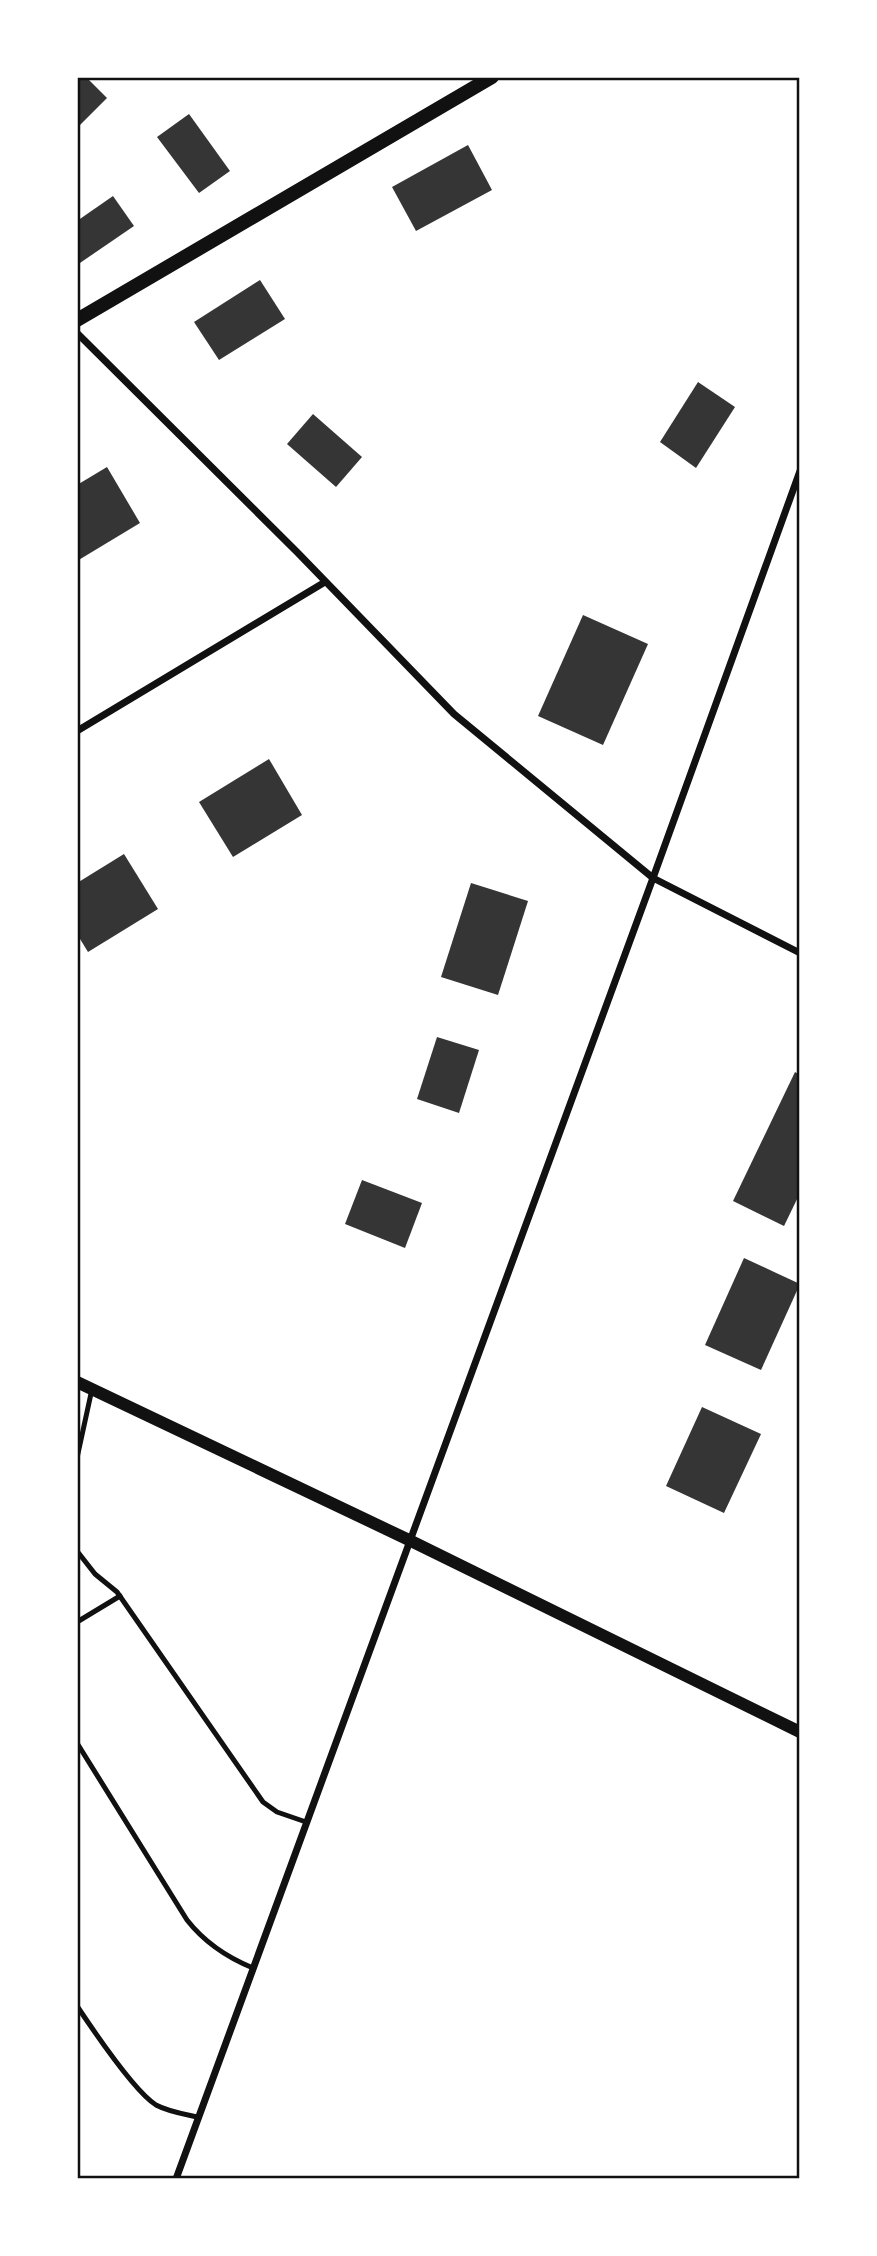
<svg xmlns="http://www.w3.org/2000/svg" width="877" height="2256" viewBox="0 0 877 2256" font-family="'Work Sans',sans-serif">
<rect width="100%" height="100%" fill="#fff"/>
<g fill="#353535">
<polygon points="77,77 86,77 107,98 77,128"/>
<polygon points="189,114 230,171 199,193 157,137"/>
<polygon points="468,145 492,190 416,231 392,187"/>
<polygon points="113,196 134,226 77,265 77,221"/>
<polygon points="260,280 285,319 219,360 194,322"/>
<polygon points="698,382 735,407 696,468 660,442"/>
<polygon points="313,414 362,457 336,487 287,444"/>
<polygon points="107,467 140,523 77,561 77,485"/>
<polygon points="583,615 648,644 603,745 538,716"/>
<polygon points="269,759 302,815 233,857 199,802"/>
<polygon points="124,854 158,909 88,952 77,934 77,883"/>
<polygon points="471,883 528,901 498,995 441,977"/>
<polygon points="437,1037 479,1050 459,1113 417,1099"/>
<polygon points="795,1072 800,1075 800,1193 784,1226 733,1201"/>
<polygon points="362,1180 422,1203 405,1248 345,1224"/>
<polygon points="744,1258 800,1284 761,1370 705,1345"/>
<polygon points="702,1407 761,1434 724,1513 666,1486"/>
</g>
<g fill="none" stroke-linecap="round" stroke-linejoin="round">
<g stroke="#111" stroke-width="5">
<polyline points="77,1458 92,1389"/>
<polyline points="77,1551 95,1574 117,1592 263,1802 277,1812 306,1822"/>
<polyline points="77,1622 120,1596"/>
<path d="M77 1743 187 1920C205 1943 226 1957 253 1968"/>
<path d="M77 2006C93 2030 134 2091 156 2105 169 2112 184 2114 198 2117"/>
</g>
<g stroke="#111" stroke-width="7">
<polyline points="77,333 297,552 454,714 653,878 800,953"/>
<polyline points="77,731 325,582"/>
<polyline points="176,2179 653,878 800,471"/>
</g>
<polyline stroke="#111" stroke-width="12" points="77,1382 409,1540 800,1732"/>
<polyline stroke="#111" stroke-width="14" points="77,320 492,77"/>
</g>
<rect width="877" height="2256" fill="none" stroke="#ffffff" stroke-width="158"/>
<rect x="79" y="79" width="719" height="2098" fill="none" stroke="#111" stroke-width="2.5"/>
</svg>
